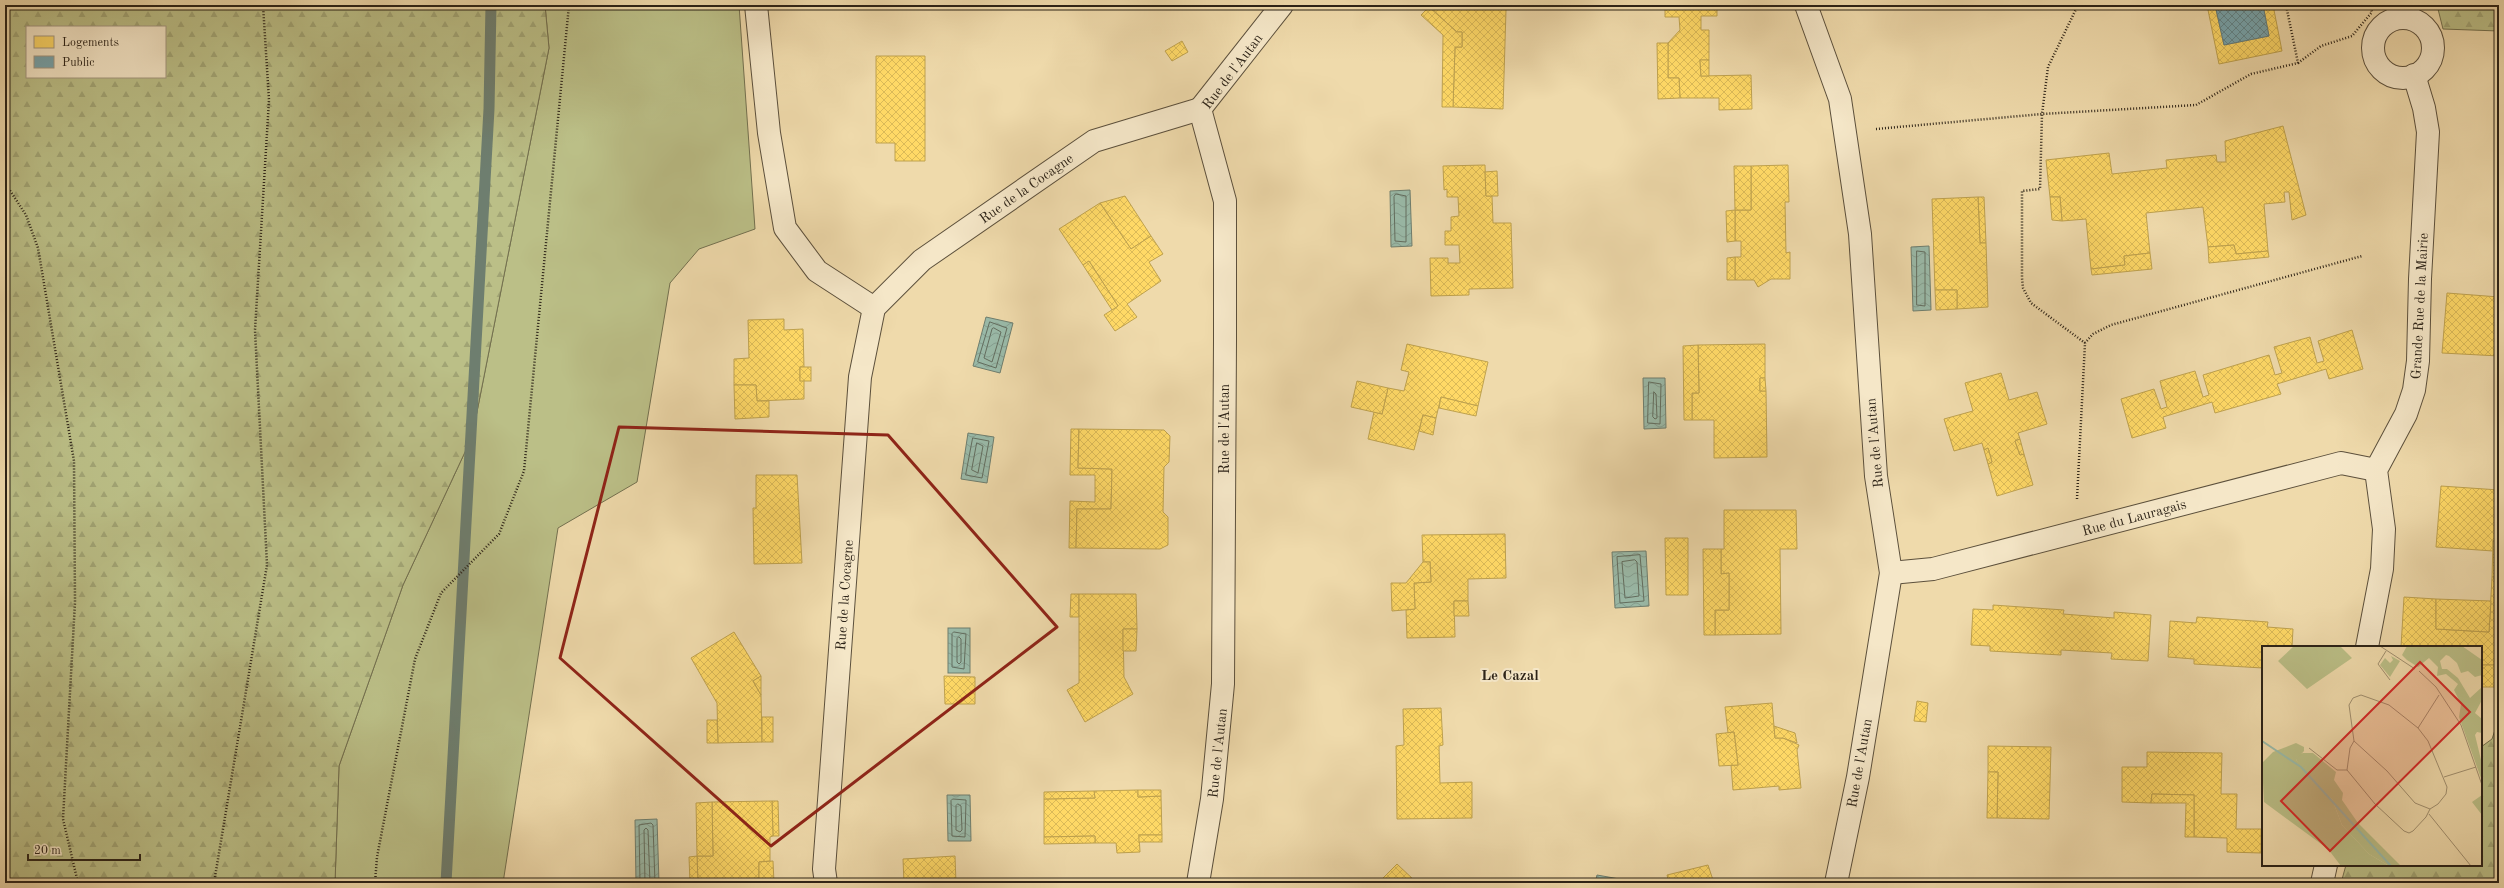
<svg xmlns="http://www.w3.org/2000/svg" width="2504" height="888" viewBox="0 0 2504 888" font-family="'Old Standard TT',serif">
<defs>
<pattern id="forest-firs" width="22" height="20" patternUnits="userSpaceOnUse"><rect width="22" height="20" fill="#bbbf87"/><path d="M5 1l3.5 6h-7zM16 11l3.5 6h-7z" fill="#a1a474"/></pattern>
<pattern id="water-waves" width="16" height="10" patternUnits="userSpaceOnUse"><rect width="16" height="10" fill="#9abbaa"/><path d="M0 5q4-4 8 0t8 0" fill="none" stroke="#85a092"/></pattern>
<pattern id="homes-cross-hatch" width="8" height="8" patternUnits="userSpaceOnUse"><rect width="8" height="8" fill="#ffd966"/><path d="M0 0l8 8M0 8l8-8" fill="none" stroke="#dbba58"/></pattern>
<pattern id="public-cross-hatch" width="8" height="8" patternUnits="userSpaceOnUse"><rect width="8" height="8" fill="#76a5af"/><path d="M0 0l8 8M0 8l8-8" fill="none" stroke="#61868d"/></pattern>
</defs>
<rect width="100%" height="100%" fill="#efdaab"/>
<filter id="stains"><feTurbulence type="fractalNoise" baseFrequency=".005" numOctaves="4"/><feColorMatrix values="0 0 0 0 .2 0 0 0 0 .09 0 0 0 0 .02 0 0 0 .5 -.17"/></filter>
<radialGradient id="worn" r=".72"><stop offset=".6" stop-color="#630" stop-opacity="0"/><stop offset="1" stop-color="#630" stop-opacity=".3"/></radialGradient>
<polygon fill="#bbbf87" stroke="#73704f" points="545,5 739,5 755,229 699,249 670,283 637,482 558,528 503,883 335,883 339,766 403,585 472,437 549,48"/>
<g fill="url(#forest-firs)" stroke="#73704f" fill-rule="evenodd">
<path d="M5 5H545L549 48 472 437 403 585 339 766 335 883H5ZM27 27H165V77H27Z"/>
<polygon points="2437,5 2499,5 2499,31 2443,29"/>
<polygon points="2499,718 2499,883 2341,883 2346,865 2481,865 2481,747 2492,739"/>
</g>
<g fill="url(#water-waves)" stroke="#6e7e6f">
<polygon points="1410,190 1412,246 1391,247 1390,191"/>
<polygon points="1929,246 1931,310 1913,311 1911,247"/>
<polygon points="986,317 1013,323 1000,373 973,366"/>
<polygon points="1643,378 1665,378 1666,428 1644,429"/>
<polygon points="968,433 994,437 987,483 961,479"/>
<polygon points="1646,551 1649,606 1615,608 1612,552"/>
<rect x="948" y="628" width="22" height="45"/>
<polygon points="947,795 970,795 971,841 948,841"/>
<polygon points="657,819 659,883 636,883 635,820"/>
<polygon points="1597,875 1625,880 1624,883 1595,883"/>
</g>
<g fill="url(#homes-cross-hatch)" stroke="#bfa24e">
<polygon points="1431,5 1500,5 1506,10 1503,109 1453,107 1455,47 1462,47 1462,32 1457,32 1429,7"/>
<polygon points="1665,5 1717,5 1717,16 1701,16 1701,30 1709,30 1709,60 1700,60 1701,76 1751,75 1752,109 1719,110 1719,98 1680,98 1679,78 1668,78 1668,43 1680,30 1679,17 1665,17"/>
<polygon points="2207,5 2215,5 2224,45 2269,36 2263,5 2273,5 2282,51 2219,64"/>
<polygon points="1429,7 1457,32 1462,32 1462,47 1455,47 1453,107 1442,107 1443,35 1421,15"/>
<polygon points="1182,41 1188,52 1172,61 1165,51"/>
<polygon points="1657,43 1668,43 1668,78 1679,78 1680,98 1658,99"/>
<polygon points="876,56 925,56 925,161 895,161 895,143 876,143"/>
<polygon points="1700,60 1709,60 1709,76 1701,76"/>
<polygon points="2283,126 2306,215 2292,220 2289,192 2284,192 2285,202 2264,204 2268,251 2236,254 2234,245 2208,247 2203,207 2146,213 2150,253 2124,256 2125,265 2091,269 2086,219 2062,221 2060,197 2050,197 2046,160 2109,153 2112,174 2167,168 2166,160 2216,155 2217,162 2226,162 2225,141"/>
<polygon points="1485,165 1486,196 1492,196 1493,223 1511,223 1513,288 1469,289 1469,295 1431,296 1430,258 1448,258 1448,263 1460,263 1459,245 1445,245 1445,231 1451,231 1451,217 1459,216 1458,197 1447,197 1447,189 1444,190 1443,166"/>
<polygon points="1788,165 1789,202 1785,202 1786,253 1790,252 1790,279 1771,279 1758,287 1754,280 1735,280 1735,257 1741,257 1741,241 1735,241 1735,210 1751,210 1751,166"/>
<polygon points="1734,166 1751,166 1751,210 1735,210"/>
<polygon points="1497,171 1498,196 1486,196 1485,172"/>
<polygon points="1125,196 1151,236 1131,249 1100,203"/>
<polygon points="1978,197 1984,197 1986,243 1980,243"/>
<polygon points="1978,197 1980,243 1986,243 1988,307 1957,309 1957,290 1935,290 1932,199"/>
<polygon points="2050,197 2060,197 2062,221 2052,220"/>
<polygon points="1100,203 1131,249 1151,236 1163,254 1149,262 1161,281 1127,304 1137,317 1115,331 1104,315 1118,306 1089,261 1083,265 1059,229"/>
<polygon points="1735,210 1735,241 1727,242 1726,211"/>
<polygon points="2234,245 2236,254 2268,251 2269,257 2209,263 2208,247"/>
<polygon points="2150,253 2152,269 2092,275 2091,269 2125,265 2124,256"/>
<polygon points="1735,257 1735,280 1727,280 1727,258"/>
<polygon points="1089,261 1118,306 1112,310 1083,265"/>
<polygon points="1935,290 1957,290 1957,309 1936,310"/>
<polygon points="2447,293 2499,297 2499,356 2442,353"/>
<polygon points="784,319 784,330 803,329 804,367 800,367 800,381 804,380 804,399 757,401 756,385 734,385 734,359 749,358 748,320"/>
<polygon points="2352,330 2363,369 2329,379 2326,369 2277,384 2281,394 2215,413 2212,402 2163,417 2166,428 2132,438 2121,399 2154,389 2161,409 2167,407 2160,381 2195,371 2203,397 2209,395 2203,375 2269,355 2275,375 2282,373 2274,347 2310,337 2317,363 2324,361 2318,341"/>
<polygon points="1407,344 1488,362 1478,406 1441,397 1436,418 1423,415 1414,450 1368,439 1374,412 1382,414 1388,388 1404,391 1409,372 1401,370"/>
<polygon points="1765,344 1765,378 1760,378 1760,391 1766,391 1767,457 1714,458 1714,420 1692,420 1692,393 1699,393 1698,345"/>
<polygon points="1698,345 1699,393 1692,393 1692,420 1684,420 1683,346"/>
<rect x="800" y="367" width="11" height="14"/>
<polygon points="2001,373 2009,400 2037,392 2047,424 2018,433 2020,439 2015,441 2020,455 2024,454 2033,485 1997,496 1988,464 1992,462 1988,448 1984,450 1982,443 1954,451 1944,419 1973,411 1965,383"/>
<polygon points="1760,378 1765,378 1766,391 1760,391"/>
<polygon points="1357,381 1388,388 1382,414 1351,407"/>
<polygon points="734,385 756,385 757,401 769,401 769,417 735,419"/>
<polygon points="1441,397 1478,406 1476,416 1439,408"/>
<polygon points="1423,415 1436,418 1433,435 1419,431"/>
<polygon points="1071,429 1079,429 1078,468 1112,469 1111,509 1077,509 1076,548 1069,548 1070,501 1095,502 1095,475 1070,475"/>
<polygon points="1079,429 1164,430 1170,436 1169,462 1164,467 1163,512 1168,517 1168,545 1160,549 1076,548 1077,509 1111,509 1112,469 1078,468"/>
<polygon points="2020,439 2024,454 2020,455 2015,441"/>
<polygon points="1988,448 1992,462 1988,464 1984,450"/>
<polygon points="756,475 797,475 802,563 754,564 753,508 756,508"/>
<polygon points="2441,486 2499,490 2499,541 2493,541 2493,551 2436,547"/>
<polygon points="1724,510 1796,510 1797,549 1780,549 1781,634 1715,635 1715,610 1729,610 1729,573 1721,574 1721,549 1724,549"/>
<polygon points="1505,534 1506,578 1468,579 1468,601 1454,601 1455,637 1407,638 1406,610 1415,609 1414,583 1431,582 1430,562 1423,562 1422,535"/>
<polygon points="1665,538 1688,538 1688,595 1666,595"/>
<polygon points="2493,541 2499,541 2499,577 2492,577"/>
<polygon points="1703,549 1721,549 1721,574 1729,573 1729,610 1715,610 1715,635 1704,635"/>
<polygon points="1423,562 1430,562 1431,582 1414,583 1415,609 1392,611 1391,583 1406,583"/>
<polygon points="2492,577 2499,577 2499,665 2481,665 2481,647 2401,647 2404,597 2436,599 2436,629 2489,632"/>
<polygon points="1071,594 1079,594 1079,617 1070,617"/>
<polygon points="1079,594 1136,594 1137,629 1123,629 1124,677 1133,694 1085,722 1067,690 1079,683"/>
<polygon points="2436,599 2491,601 2489,632 2436,629"/>
<polygon points="1454,601 1468,601 1469,616 1454,616"/>
<polygon points="1993,605 2064,610 2063,614 2114,618 2114,612 2151,615 2148,661 2111,659 2112,653 2061,650 2061,655 1990,651 1990,646 1971,645 1973,609 1993,610"/>
<polygon points="2197,617 2268,622 2267,627 2293,629 2292,647 2263,647 2263,668 2194,664 2194,659 2168,657 2170,621 2196,623"/>
<polygon points="1123,629 1137,629 1136,651 1123,651"/>
<polygon points="734,632 761,676 753,681 761,695 762,742 718,743 717,703 691,658"/>
<rect x="2481" y="665" width="18" height="22"/>
<polygon points="761,676 761,695 753,681"/>
<polygon points="944,676 975,677 975,704 945,704"/>
<polygon points="1917,701 1928,703 1926,722 1914,721"/>
<polygon points="1772,703 1775,738 1783,738 1799,745 1797,750 1801,788 1779,790 1779,786 1733,790 1731,765 1738,765 1734,732 1728,733 1725,707"/>
<polygon points="1441,708 1443,745 1439,746 1440,783 1472,782 1472,818 1397,819 1396,746 1404,745 1403,709"/>
<rect x="762" y="717" width="11" height="25"/>
<polygon points="707,720 717,720 718,743 707,743"/>
<polygon points="1774,726 1795,733 1797,743 1783,738 1775,738"/>
<polygon points="1734,732 1738,765 1719,766 1716,734"/>
<polygon points="1988,746 2051,747 2049,819 1997,818 1998,772 1988,772"/>
<polygon points="2147,752 2222,753 2221,794 2237,794 2236,829 2261,829 2261,853 2227,852 2227,838 2194,837 2194,795 2152,794 2151,803 2122,802 2122,767 2147,767"/>
<polygon points="1988,772 1998,772 1997,818 1987,818"/>
<polygon points="1138,790 1138,797 1161,796 1162,835 1139,835 1140,852 1117,853 1116,843 1095,843 1095,836 1044,837 1044,799 1095,798 1094,791"/>
<polygon points="1138,790 1161,790 1161,796 1138,797"/>
<polygon points="1094,791 1095,798 1044,799 1044,792"/>
<polygon points="2152,794 2194,795 2194,837 2185,837 2186,803 2151,803"/>
<polygon points="772,801 778,801 779,836 773,836"/>
<polygon points="772,801 773,836 770,837 770,861 759,862 759,883 698,883 697,856 713,856 712,802"/>
<polygon points="712,802 713,856 697,856 696,803"/>
<rect x="1139" y="835" width="23" height="7"/>
<polygon points="1095,836 1095,843 1044,844 1044,837"/>
<polygon points="697,856 698,883 690,883 689,857"/>
<polygon points="955,856 956,883 904,883 903,859"/>
<polygon points="773,861 774,883 759,883 759,862"/>
<polygon points="1397,864 1414,880 1412,883 1378,883"/>
<polygon points="1708,865 1714,883 1669,883 1667,875"/>
</g>
<polygon fill="url(#public-cross-hatch)" stroke="#607e81" points="2215,5 2263,5 2269,36 2224,45"/>
<g fill="none" stroke-linecap="round" stroke-linejoin="round">
<g stroke="#626e60" stroke-width="1">
<polygon points="1396,194 1406,196 1406,242 1395,241 1394,197"/>
<polygon points="1917,251 1925,252 1925,306 1917,305"/>
<polygon points="990,322 1007,328 996,368 978,362"/>
<polygon points="994,328 1001,332 992,362 984,358 992,329"/>
<polygon points="1649,382 1661,384 1660,424 1648,423"/>
<polygon points="1654,392 1656,394 1657,418 1655,419 1653,417"/>
<polygon points="973,438 989,441 982,478 966,475"/>
<polygon points="977,443 983,446 978,473 972,470"/>
<polygon points="1640,555 1644,601 1620,603 1617,557"/>
<polygon points="1635,560 1637,562 1639,596 1625,598 1622,562"/>
<polygon points="954,632 966,634 964,669 952,667 952,634"/>
<polygon points="959,637 961,639 961,662 959,664 957,662 957,639"/>
<polygon points="953,799 966,800 965,837 952,836 951,801"/>
<polygon points="958,804 961,806 962,830 960,832 956,830 956,806"/>
<polyline points="640,883 639,825 651,823 653,825 655,883"/>
<polyline points="645,883 644,830 646,828 648,830 650,883"/>
</g>
<polyline stroke="#6e7e6f" stroke-width="11" points="446,883 489,109 491,5"/>
<defs>
<g id="street">
<polyline points="756,5 769,133 785,228 817,271 874,308"/>
<polyline points="1806,5 1840,99 1860,234 1876,476 1891,573 1858,777 1836,883"/>
<circle cx="2403" cy="48" r="30"/>
<polyline points="1200,109 1282,5"/>
<polyline points="1891,573 1933,569 2341,463 2376,470"/>
<polyline points="2367,647 2382,569 2384,529 2376,470 2406,414 2414,390 2418,361 2420,279 2428,132 2424,108 2414,75"/>
<polyline points="826,883 824,869 860,377 874,308 922,260 1094,141 1200,109"/>
<polyline points="1198,883 1212,799 1223,684 1225,341 1225,201 1200,109"/>
<polyline points="2322,883 2326,865"/>
</g>
</defs>
<use href="#street" stroke="#5c503c" stroke-width="24"/>
<g stroke="#2b2217" stroke-width="2.5" stroke-dasharray="1 2" stroke-linecap="butt">
<polyline points="2078,5 2048,67 2042,114 2040,189 2022,191 2022,278 2023,288 2031,303 2085,343"/>
<polyline points="2298,63 2321,46 2352,36 2372,12 2370,5"/>
<polyline points="1876,129 2042,114 2196,105 2251,74 2298,63 2286,5"/>
<polyline points="5,183 26,215 38,248 74,461 75,602 63,819 78,883"/>
<polyline points="2077,499 2085,343 2093,334 2111,325 2362,256"/>
<polyline points="214,883 267,565 255,330 269,100 263,5"/>
<polyline points="375,883 377,857 415,659 441,593 499,534 524,471 569,5"/>
</g>
<use href="#street" stroke="#f5e7c8" stroke-width="22"/>
</g>
<path fill="none" stroke="#8f2418" stroke-width="3" stroke-linejoin="round" d="M619 427 888 435 1057 627 771 846 560 658Z"/>
<g text-anchor="middle" stroke-width="4" stroke-linejoin="round" paint-order="stroke">
<g font-size="14" fill="#2b2217" stroke="#f5e7c8">
<text transform="translate(1232 71) rotate(-53)" y="5">Rue de l'Autan</text>
<text transform="translate(1026 188) rotate(-35)" y="5">Rue de la Cocagne</text>
<text transform="translate(2419 306) rotate(-87)" y="5">Grande Rue de la Mairie</text>
<text transform="translate(1224 429) rotate(-90)" y="5">Rue de l'Autan</text>
<text transform="translate(1874 443) rotate(-95)" y="5">Rue de l'Autan</text>
<text transform="translate(2134 517) rotate(-15)" y="5">Rue du Lauragais</text>
<text transform="translate(844 595) rotate(-86)" y="5">Rue de la Cocagne</text>
<text transform="translate(1217 753) rotate(-84)" y="5">Rue de l'Autan</text>
<text transform="translate(1859 763) rotate(-80)" y="5">Rue de l'Autan</text>
</g>
<g font-size="15" font-weight="bold" fill="#2b2217" stroke="#f5e7c8">
<text x="1510" y="680">Le Cazal</text>
</g>
</g>
<g transform="translate(2262 646)">
<rect width="220" height="220" fill="#efdaab"/>
<path d="M41 107H51L74 126 72 134 81 147 80 154 96 177 138 219 127 220 107 208 80 179 70 153 34 114 36 109Z" fill="#bbbf87"/>
<path d="M32 0H78L90 12 45 43 16 15ZM145 0H200L220 14V29L213 31 206 25 199 27 195 17 187 10 184 9 178 15 180 23H185L196 32 208 52 220 41V54L213 67 220 73V87L215 86 213 89 220 118V135L197 71 199 58 192 44 196 38 184 28 175 30 176 21 167 12 156 21 145 14 140 9ZM34 97 42 101V105L34 114 52 128 70 153 80 179 107 208 127 220H79L66 203 2 156 0 117 11 106ZM220 149V169L210 156Z" fill="#bbbf87"/>
<path d="M129 10 138 15 128 31 118 19 123 12 128 17 131 14Z" fill="#bbbf87"/>
<path fill="none" stroke="#9abbaa" stroke-width="2" d="M0 95 39 121 129 220"/>
<path fill="none" stroke="#a19070" stroke-width="1" d="M118 0 153 23M124 5 116 18 128 34M157 25 174 41 199 79 220 139M99 49 127 59 156 82 166 95 185 141 184 148 176 158 168 163 153 157 125 125 92 95 87 59 91 52ZM156 82 177 49M92 95 88 102 85 124 113 158 142 185 147 187 151 185 164 171 168 163M47 102 75 124H85M171 103 183 90M182 131 214 121M167 168 209 220"/>
<path fill="#d62828" fill-opacity="0.15" stroke="#d62828" stroke-width="2" d="M158 16 208 66 68 205 19 155Z"/>
<rect width="220" height="220" fill="none" stroke="#2b2217" stroke-width="2"/>
</g>
<rect width="2504" height="888" fill="none" stroke="#efdaab" stroke-width="20"/>
<rect x="6" y="6" width="2492" height="876" fill="none" stroke="#2b2217" stroke-width="2"/>
<rect x="10" y="10" width="2484" height="868" fill="none" stroke="#2b2217"/>
<rect x="26" y="26" width="140" height="52" fill="#f5e7c8" stroke="#a49881"/>
<rect x="34" y="36" width="20" height="12" fill="#ffd966" stroke="#a49881"/>
<text x="62" y="46" font-size="12" fill="#2b2217">Logements</text>
<rect x="34" y="56" width="20" height="12" fill="#76a5af" stroke="#a49881"/>
<text x="62" y="66" font-size="12" fill="#2b2217">Public</text>
<path d="M28 854v6h112v-6" fill="none" stroke="#2b2217" stroke-width="2"/>
<text x="34" y="854" font-size="12" fill="#2b2217" stroke="#f5e7c8" stroke-width="3" paint-order="stroke">20 m</text>
<rect width="100%" height="100%" filter="url(#stains)"/>
<rect width="100%" height="100%" fill="url(#worn)"/>
</svg>
